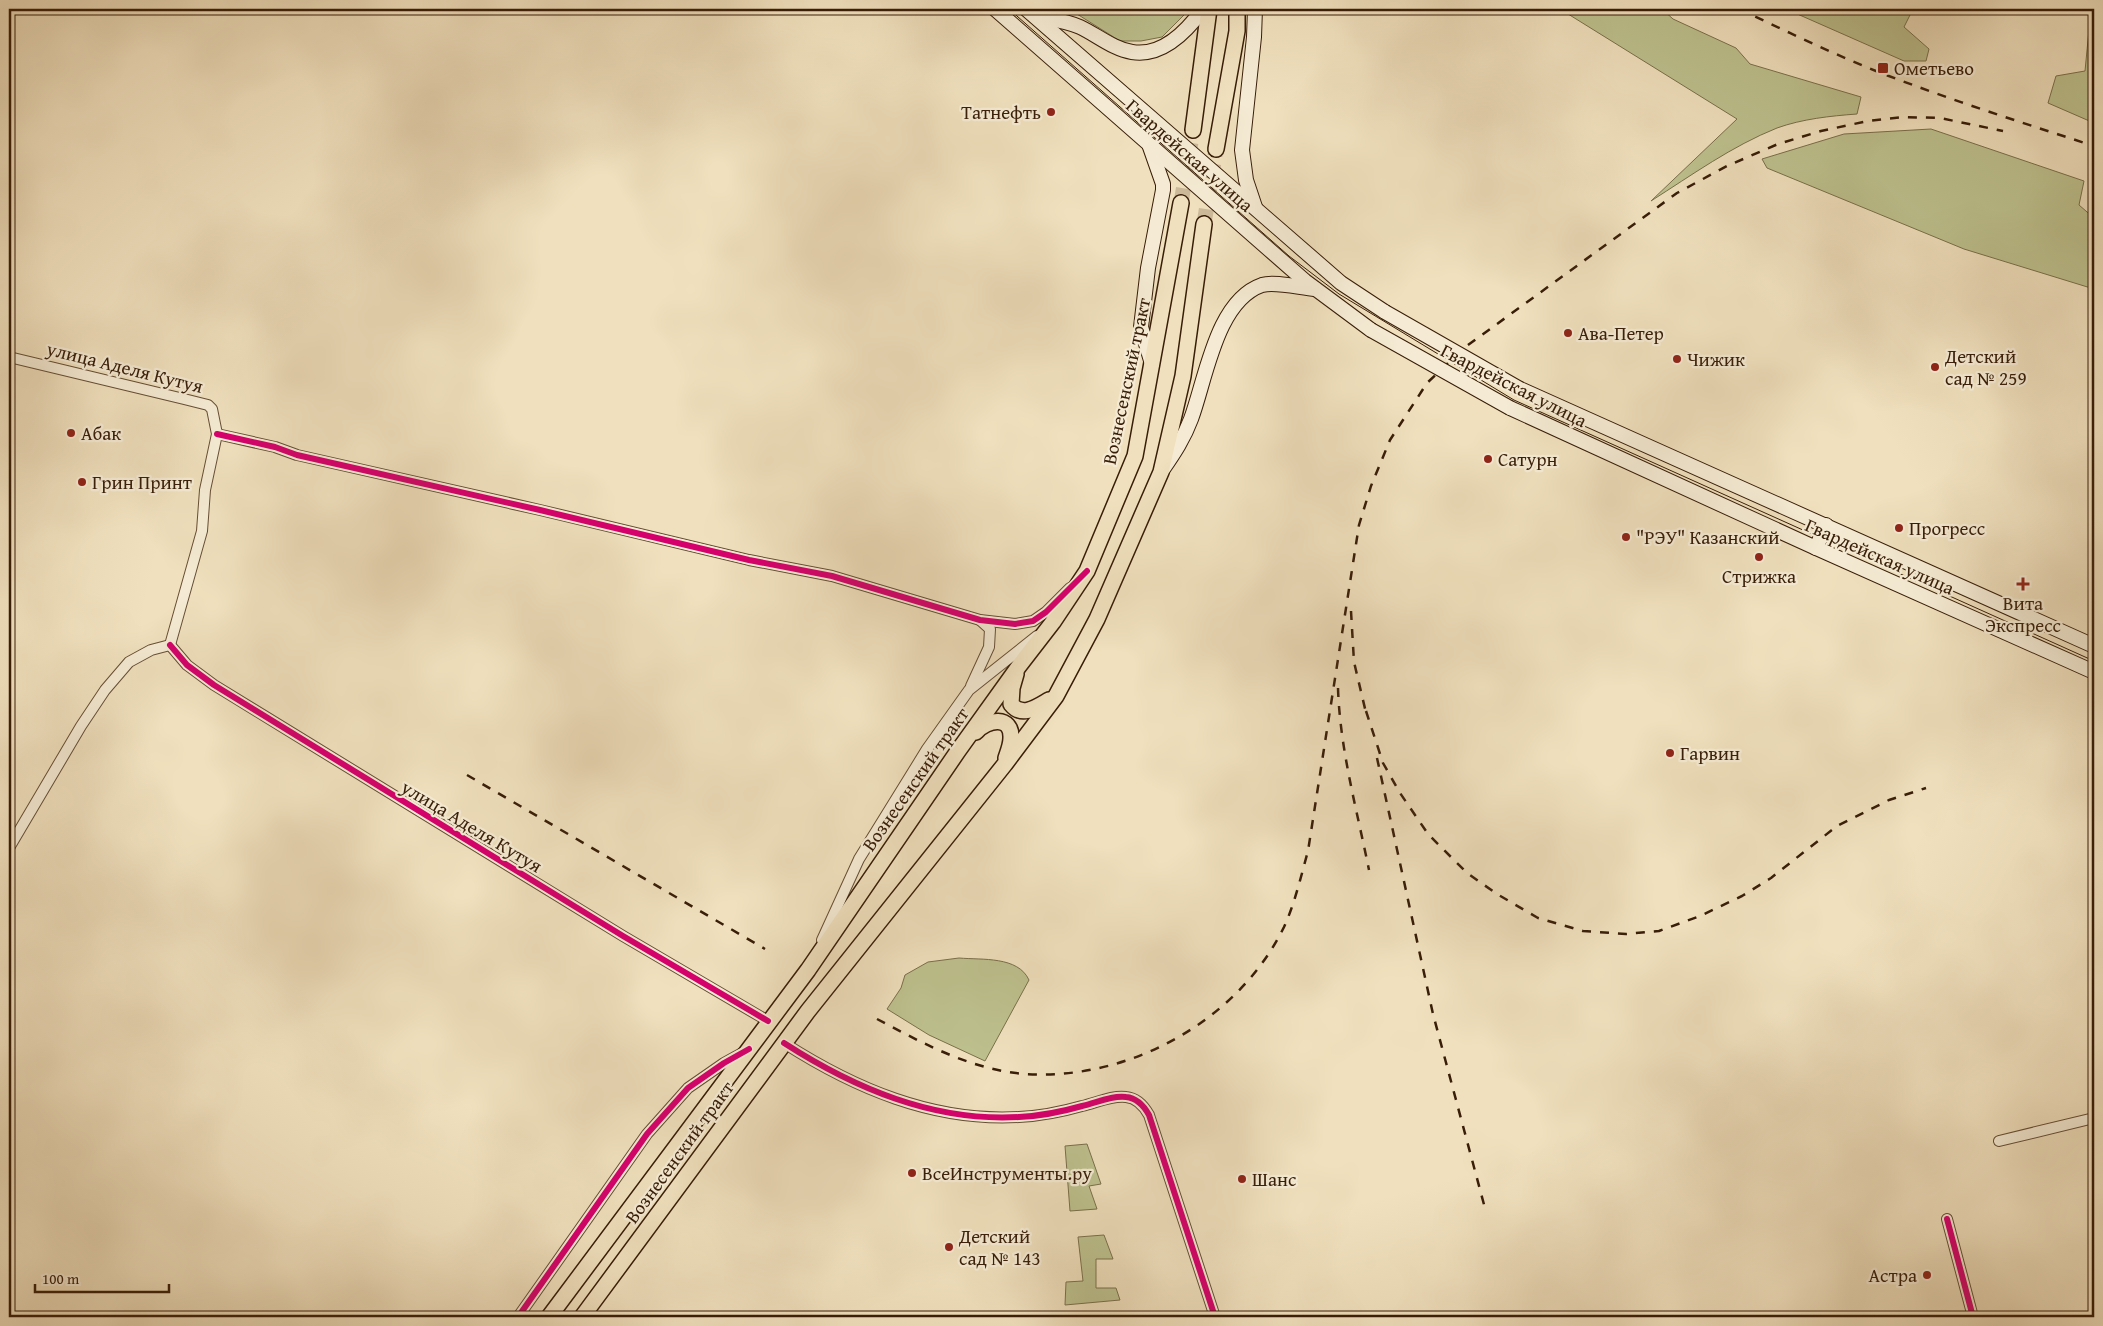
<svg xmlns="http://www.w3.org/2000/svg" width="2103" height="1326" viewBox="0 0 2103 1326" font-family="'Gentium Book Plus',serif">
<rect width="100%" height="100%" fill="#f0e0bd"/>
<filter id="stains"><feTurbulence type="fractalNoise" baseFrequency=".004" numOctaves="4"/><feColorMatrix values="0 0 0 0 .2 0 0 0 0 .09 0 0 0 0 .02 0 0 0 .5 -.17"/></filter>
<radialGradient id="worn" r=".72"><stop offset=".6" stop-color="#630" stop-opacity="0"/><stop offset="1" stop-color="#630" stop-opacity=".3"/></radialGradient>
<g fill="#bdc18e" stroke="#7a6f4b">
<polygon points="1069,9 1190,9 1162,37 1141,41 1120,41"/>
<path d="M1560 9H1662L1673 19 1736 48 1750 64 1861 97 1857 114C1830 116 1802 119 1777 128 1732 146 1692 175 1651 201L1737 119Z"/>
<polygon points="1786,9 1913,9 1904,27 1929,49 1926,61 1904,61"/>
<polygon points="2091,9 2094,9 2094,123 2048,103 2056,76 2085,71"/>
<polygon points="1931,129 2084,181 2079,205 2094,218 2094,289 1964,249 1767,168 1762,159 1844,134"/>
<path d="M959 958C982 960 1018 956 1029 980L985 1061 929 1035 887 1009 901 988 905 975 928 962Z"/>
<polygon points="1087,1144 1101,1184 1089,1186 1097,1209 1070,1211 1065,1146"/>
<polygon points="1104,1235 1113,1259 1096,1259 1096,1288 1116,1288 1120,1300 1065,1305 1066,1282 1083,1281 1078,1237"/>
</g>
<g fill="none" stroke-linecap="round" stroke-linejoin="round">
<g stroke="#cbb999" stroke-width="15" stroke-dasharray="15 8" stroke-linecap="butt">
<polyline points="1181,203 1193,130"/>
<polyline points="1204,224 1216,149"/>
</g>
<defs>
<g id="minor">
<polyline points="9,357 184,399 208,405 212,409 217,434 205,490 202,531 170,645"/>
<polyline points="217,434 275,447 297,455 540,510 749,560 832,576 980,620 1015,624 1033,621 1046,612 1070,588"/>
<polyline points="170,645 187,665 214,685 623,936 768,1021"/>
<polyline points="971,686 989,647 990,629 980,620"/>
<polyline points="9,848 81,726 105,690 129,662 151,650 170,645"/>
<polyline points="822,940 859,859 927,749 969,690 1037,636"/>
<path d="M784 1043C854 1088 933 1122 1019 1117 1040 1116 1061 1112 1082 1106 1096 1103 1112 1095 1126 1097 1137 1098 1144 1106 1149 1115L1215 1317"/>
<polyline points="1999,1141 2094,1118"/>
<polyline points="1947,1219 1973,1317"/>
<polyline points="518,1317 647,1134 688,1088 724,1063 744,1052"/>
</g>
<g id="secondary">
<polyline points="995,9 1305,281 1371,330"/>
<polyline points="1026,9 1341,283 1385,312"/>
<path d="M1036 16C1050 19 1067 21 1080 27 1097 35 1113 49 1132 52 1162 57 1187 31 1203 9"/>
<polyline points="1150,147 1163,184 1163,190 1148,268 1141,327 1152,364"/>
<polyline points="1255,207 1246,180 1242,150 1254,37 1255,9"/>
<polyline points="1520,389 2094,646"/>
<polyline points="1510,408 1816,548 2094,672"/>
<path d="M1163 469C1174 453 1184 438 1191 419 1206 379 1216 301 1262 285 1275 281 1301 288 1315 289"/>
<polyline points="1816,548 1826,525"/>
</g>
<g id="primary">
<polyline points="1193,130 1209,9"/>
<polyline points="1216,149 1237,31 1237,9"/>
<path d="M1016 674 1012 688 1011 704C1022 718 1037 707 1049 700"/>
<path d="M976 732C987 719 1012 715 1011 738 1011 745 1008 752 1006 758"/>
<polyline points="549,1317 808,970 958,751 1019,666 1053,622 1087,571 1135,456 1181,203"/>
<polyline points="582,1317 808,1011 1005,764 1056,696 1097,619 1161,472 1183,376 1204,224"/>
</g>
</defs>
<use href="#minor" stroke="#664e35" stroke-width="12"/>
<use href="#secondary" stroke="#381d08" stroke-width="16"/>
<use href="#primary" stroke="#381d08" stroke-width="18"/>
<use href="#minor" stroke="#f5ebd4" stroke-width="10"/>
<use href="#secondary" stroke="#f5ebd4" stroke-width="14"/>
<use href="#primary" stroke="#f0e0bd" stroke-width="15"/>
<polyline stroke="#381d08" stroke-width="1" points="1009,9 1289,256 1339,294 1514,400 2094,661"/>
<g stroke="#381d08" stroke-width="2.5" stroke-dasharray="9 9" stroke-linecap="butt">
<path d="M1739 9C1786 31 1833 54 1881 73 1951 100 2023 123 2094 146"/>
<polyline points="1351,611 1354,662 1367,717"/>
<path d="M1338 688C1340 750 1357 810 1369 870"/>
<polyline points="1366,711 1383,763 1400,793 1428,834 1467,873 1497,894 1538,918 1583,931 1626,934 1659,931 1700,916 1742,896 1771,878 1837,826 1889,800 1926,788"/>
<polyline points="1377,758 1433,1014 1486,1212"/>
<polyline points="467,775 765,949"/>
<path d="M877 1019C924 1044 972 1070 1025 1074 1129 1081 1238 1021 1284 927 1295 903 1301 876 1308 851L1359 525 1371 486 1390 440 1427 383 1464 348 1677 193 1727 166 1778 144 1821 131 1868 121 1903 117 1940 118 2003 131"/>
</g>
<defs>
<g id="secondary-bridge">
<polyline points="1385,312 1520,389"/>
<polyline points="1371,330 1510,408"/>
</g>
</defs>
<use href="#secondary-bridge" stroke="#381d08" stroke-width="16" stroke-linecap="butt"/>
<use href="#secondary-bridge" stroke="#f5ebd4" stroke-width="14"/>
<defs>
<g id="cycleway">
<polyline points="217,434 275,447 297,455 540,510 749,560 832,576 980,620 1015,624 1033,621 1046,612 1087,571"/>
<polyline points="170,645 187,665 214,685 623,936 768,1021"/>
<path d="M784 1043C854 1088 933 1122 1019 1117 1040 1116 1061 1112 1082 1106 1096 1103 1112 1095 1126 1097 1137 1098 1144 1106 1149 1115L1215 1317"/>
<polyline points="1947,1219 1973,1317"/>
<polyline points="518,1317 647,1134 688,1088 724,1063 749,1049"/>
</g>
</defs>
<use href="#cycleway" stroke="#f5ebd4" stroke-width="9"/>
<use href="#cycleway" stroke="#d6006c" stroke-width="6"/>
</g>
<g fill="#8f2418" stroke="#f5ebd4" stroke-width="2">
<rect x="1877" y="62" width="12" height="12" rx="2.5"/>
<circle cx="1051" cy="112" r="5"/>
<circle cx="1568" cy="333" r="5"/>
<circle cx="1677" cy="359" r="5"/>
<circle cx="1935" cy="367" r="5"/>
<circle cx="71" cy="433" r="5"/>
<circle cx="1488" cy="459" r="5"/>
<circle cx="82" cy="482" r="5"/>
<circle cx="1899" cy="528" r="5"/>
<circle cx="1626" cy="537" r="5"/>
<circle cx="1759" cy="557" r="5"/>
<path d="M2020.5 576.5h5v5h5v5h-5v5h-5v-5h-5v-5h5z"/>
<circle cx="1670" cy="753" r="5"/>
<circle cx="912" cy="1173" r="5"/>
<circle cx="1242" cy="1179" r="5"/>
<circle cx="949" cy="1247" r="5"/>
<circle cx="1927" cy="1275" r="5"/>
</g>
<g text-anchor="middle" stroke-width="4.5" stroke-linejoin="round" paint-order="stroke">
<g font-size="19" fill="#381d08" stroke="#f5ebd4" text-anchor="start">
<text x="1894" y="75">Ометьево</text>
<text x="1041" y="119" text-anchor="end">Татнефть</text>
<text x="1578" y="340">Ава-Петер</text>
<text x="1945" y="363">Детский<tspan x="1945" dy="22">сад № 259</tspan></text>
<text x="1687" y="366">Чижик</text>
<text x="81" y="440">Абак</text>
<text x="1498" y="466">Сатурн</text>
<text x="92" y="489">Грин Принт</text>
<text x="1909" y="535">Прогресс</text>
<text x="1636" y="544">"РЭУ" Казанский</text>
<text x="1759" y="583" text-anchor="middle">Стрижка</text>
<text x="2023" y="610" text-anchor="middle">Вита<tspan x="2023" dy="22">Экспресс</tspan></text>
<text x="1680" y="760">Гарвин</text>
<text x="922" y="1180">ВсеИнструменты.ру</text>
<text x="1252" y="1186">Шанс</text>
<text x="959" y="1243">Детский<tspan x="959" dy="22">сад № 143</tspan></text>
<text x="1917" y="1282" text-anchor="end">Астра</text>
</g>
<g font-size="19" fill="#381d08" stroke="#f5ebd4">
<text transform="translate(1190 155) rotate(41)" y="7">Гвардейская улица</text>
<text transform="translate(125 367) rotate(14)" y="7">улица Аделя Кутуя</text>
<text transform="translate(1126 381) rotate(-78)" y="7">Вознесенский тракт</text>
<text transform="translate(1514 385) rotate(27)" y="7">Гвардейская улица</text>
<text transform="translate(1880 556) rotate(24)" y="7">Гвардейская улица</text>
<text transform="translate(915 779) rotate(-55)" y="7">Вознесенский тракт</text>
<text transform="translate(472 826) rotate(31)" y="7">улица Аделя Кутуя</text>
<text transform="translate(679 1152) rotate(-54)" y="7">Вознесенский тракт</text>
</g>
</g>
<rect width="2103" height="1326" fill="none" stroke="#f0e0bd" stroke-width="30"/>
<rect x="10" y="10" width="2083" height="1306" fill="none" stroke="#381d08" stroke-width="2.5"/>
<rect x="15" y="15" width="2073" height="1296" fill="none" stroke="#381d08"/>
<path d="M35 1284v8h134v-8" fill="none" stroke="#381d08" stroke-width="2.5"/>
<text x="42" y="1284" font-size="15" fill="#381d08" stroke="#f5ebd4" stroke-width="4" paint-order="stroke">100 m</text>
<rect width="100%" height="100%" filter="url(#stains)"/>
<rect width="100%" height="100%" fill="url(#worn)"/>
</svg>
